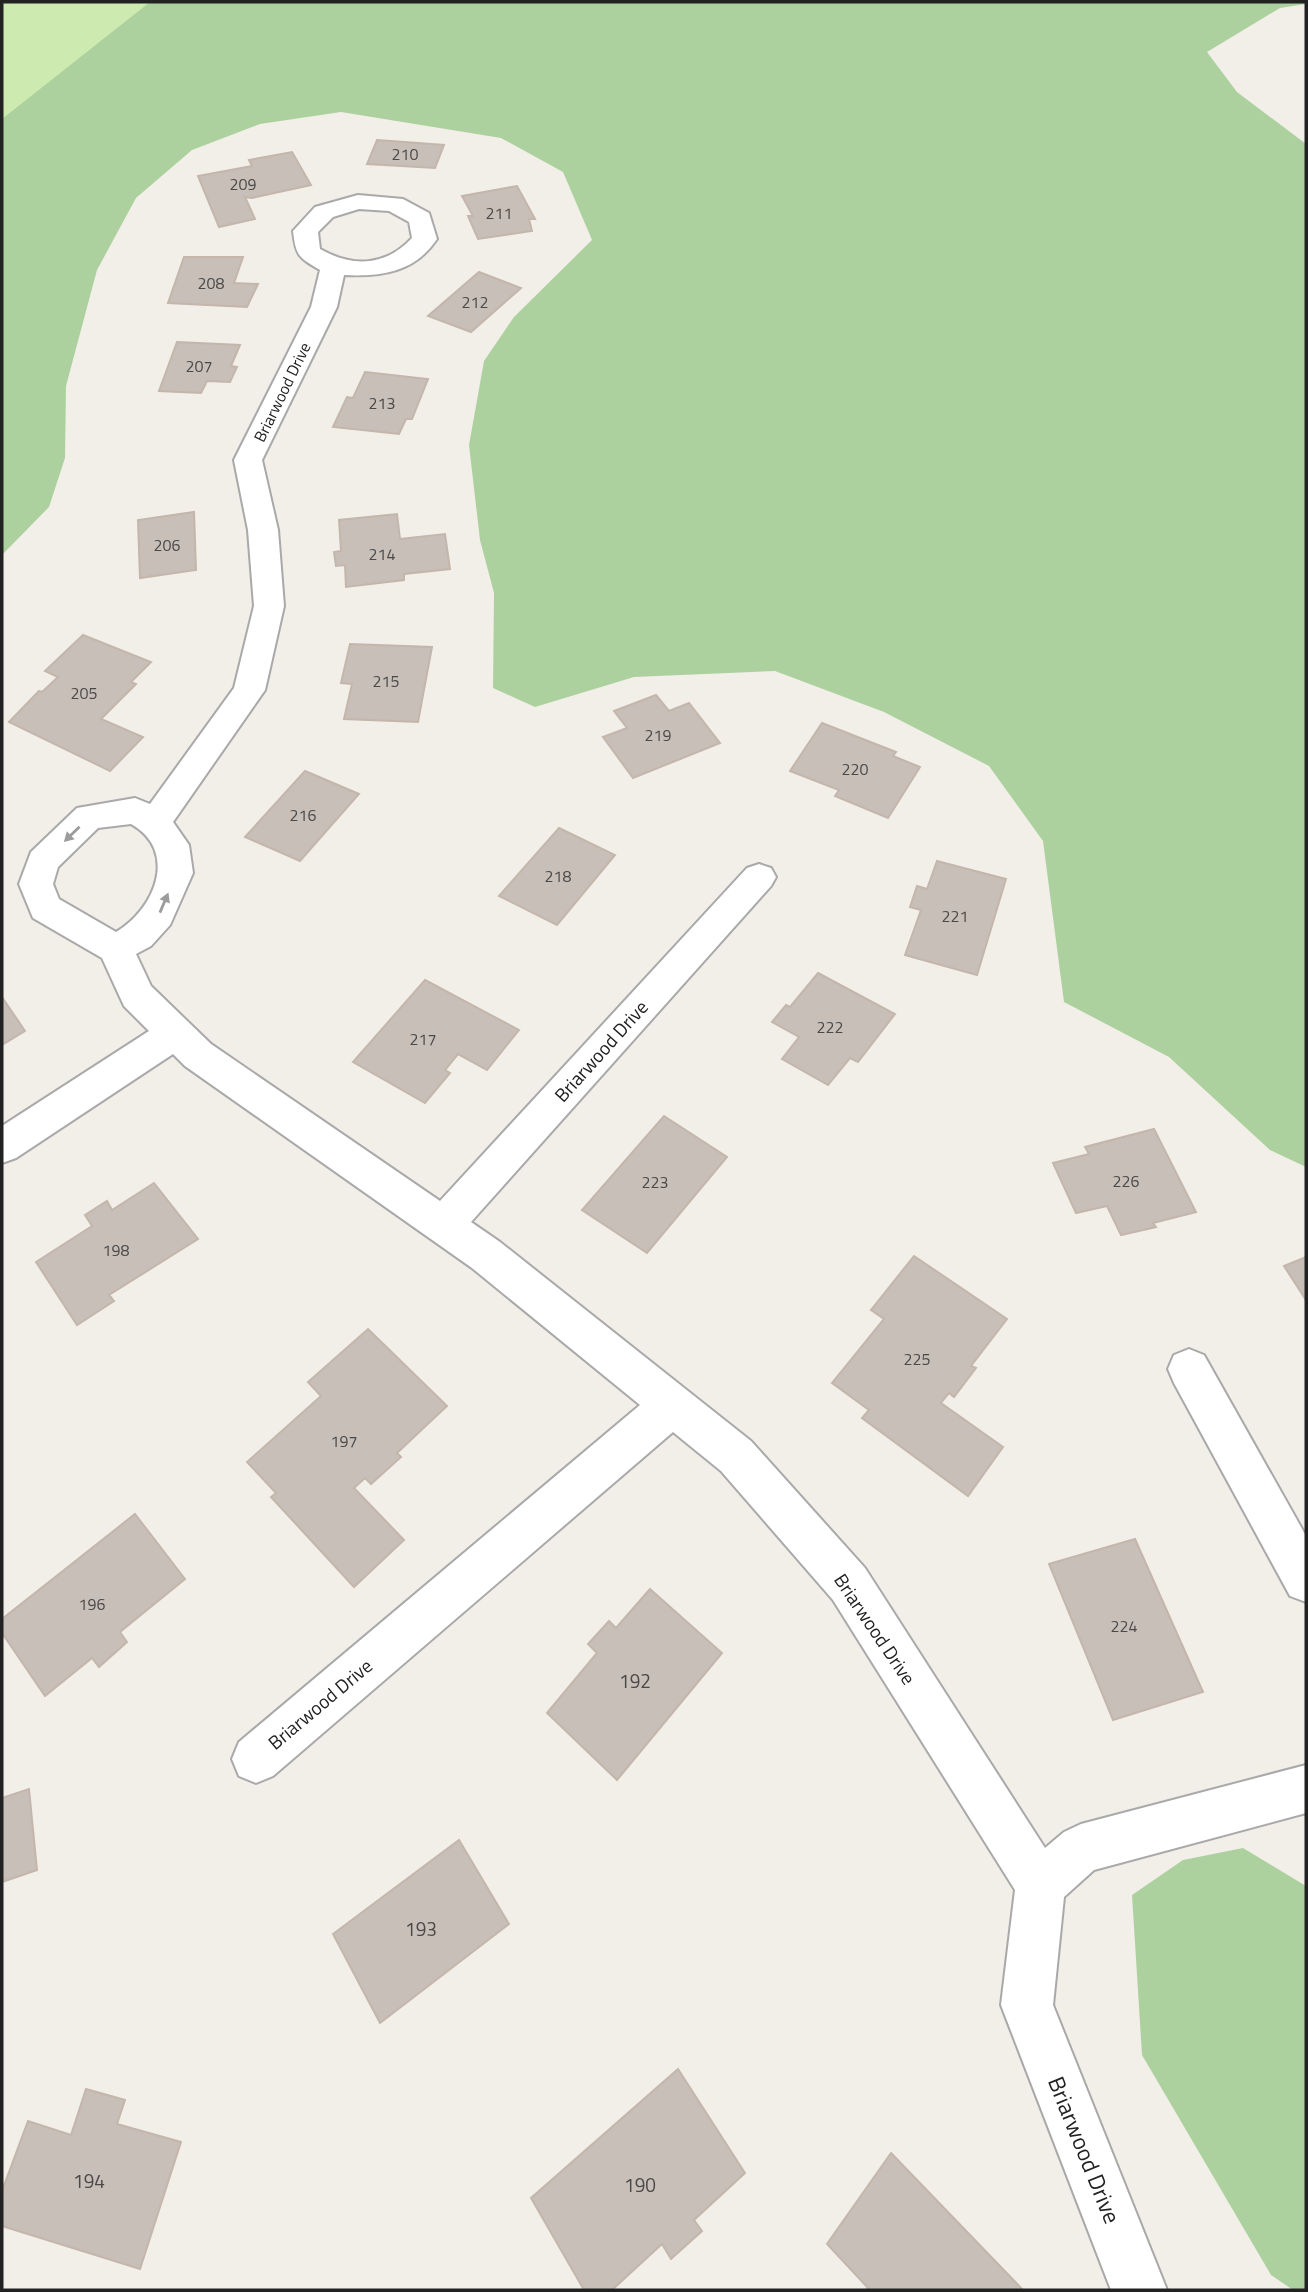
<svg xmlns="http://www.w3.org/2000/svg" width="1308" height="2292" viewBox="0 0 1308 2292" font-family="'Titillium Web',sans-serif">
<rect width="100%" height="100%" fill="#f2efe9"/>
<polygon fill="#cdebb0" points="2,2 208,2 2,173"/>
<g fill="#add19e">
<polygon points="150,2 1306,2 1306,4 1280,8 1207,52 1237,92 1306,144 1306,1167 1270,1150 1169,1057 1064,1002 1043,841 989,766 884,712 775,671 634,677 535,707 493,688 494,593 480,540 469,445 484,361 514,317 592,240 563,172 501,138 341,112 260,124 192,150 136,198 97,270 66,386 65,458 49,507 2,555 2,119"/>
<polygon points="1243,1848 1306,1886 1306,2290 1293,2290 1271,2275 1142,2055 1132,1895 1183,1860"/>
</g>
<g fill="#c7bfb8" stroke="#c4b6ab" stroke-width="2">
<polygon points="377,140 444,145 435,168 367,164"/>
<polygon points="292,152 311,185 252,198 245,197 255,219 219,227 198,176 252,166 249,160"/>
<polygon points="517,186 535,219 529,219 532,231 478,239 468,216 473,216 462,196"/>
<polygon points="184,257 243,257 234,283 258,284 247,307 168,303"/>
<polygon points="479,272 521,288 471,332 428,316"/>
<polygon points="177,342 240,345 231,366 237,367 230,382 207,381 201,393 159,391"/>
<polygon points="365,372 428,379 412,419 406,419 399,434 333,427 347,397 353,398"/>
<polygon points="194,512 196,570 140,578 138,520"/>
<polygon points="397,514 400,539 445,534 450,569 404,574 404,580 346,587 345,565 336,566 334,552 341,551 339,520"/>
<polygon points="83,635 151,662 131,682 136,684 101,719 143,737 110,771 9,722 39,691 42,692 58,677 45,671"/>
<polygon points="350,644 432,647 418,722 344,719 352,684 341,683"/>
<polygon points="656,695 669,711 689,703 720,743 633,778 603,737 627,728 614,711"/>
<polygon points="822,723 896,752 893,756 920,767 888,818 835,796 839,790 790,771"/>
<polygon points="305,771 359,794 300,861 245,837"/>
<polygon points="559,828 615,855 557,925 499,896"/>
<polygon points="937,861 1006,879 977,975 905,955 921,910 910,907 917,886 927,889"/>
<polygon points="818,973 895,1014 858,1062 850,1058 828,1085 782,1059 799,1037 772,1022 786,1005 790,1007"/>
<polygon points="425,980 519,1030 487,1070 458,1054 445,1070 450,1073 425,1103 353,1062"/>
<polygon points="2,997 25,1031 2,1045"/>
<polygon points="664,1116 727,1157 647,1253 582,1210"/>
<polygon points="1154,1129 1196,1212 1153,1223 1156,1227 1121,1235 1107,1206 1076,1213 1053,1163 1089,1154 1085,1147"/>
<polygon points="154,1183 198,1239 109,1295 114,1301 77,1325 36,1262 92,1226 85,1215 107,1201 112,1210"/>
<polygon points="914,1256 1007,1319 971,1366 976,1368 954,1397 949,1393 941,1403 1003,1447 968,1496 862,1418 869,1410 832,1383 884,1319 871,1310"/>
<polygon points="1306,1257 1306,1300 1284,1266"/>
<polygon points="368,1329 447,1406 397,1453 401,1457 371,1484 365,1478 354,1488 404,1540 354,1587 271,1497 276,1493 247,1462 321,1396 308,1382"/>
<polygon points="135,1514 185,1579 120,1632 127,1642 99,1667 92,1658 45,1696 2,1633 2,1619"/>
<polygon points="1135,1539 1203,1692 1113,1720 1049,1564"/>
<polygon points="650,1589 722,1653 617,1780 547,1713 597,1653 588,1644 609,1621 616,1628"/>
<polygon points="29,1789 37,1870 2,1882 2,1798"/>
<polygon points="459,1840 509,1924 380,2023 333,1934"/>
<polygon points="678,2069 745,2173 694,2220 702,2231 671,2259 662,2244 612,2290 584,2290 531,2198"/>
<polygon points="86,2089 125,2100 117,2124 181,2142 140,2269 2,2226 2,2191 28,2121 71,2135"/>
<polygon points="891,2153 1023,2290 866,2290 868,2288 827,2244"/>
</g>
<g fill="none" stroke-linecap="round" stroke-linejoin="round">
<defs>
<g id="minor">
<path d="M358 195 403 199 429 213 437 239C415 272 382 277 344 275L337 307 262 460 278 530 284 606 265 690 173 822 189 845 193 873 170 925 151 946 136 954 151 986 211 1044 440 1201 747 868 759 864 771 868 776 877 771 886 471 1222 500 1242 751 1441 865 1568 1045 1848 1064 1832 1081 1824 1306 1765V1813L1094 1870 1064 1897 1053 2005 1167 2290H1111L1001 2005 1015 1890 833 1600 721 1471 673 1432 273 1776 256 1783 239 1776 232 1759 239 1742 640 1405 472 1268 185 1066 173 1054 16 1158 2 1163V1126L149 1031 124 1006 102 958 33 918 19 884 31 852 77 808 135 798 150 804 234 688 254 606 248 530 234 460 311 307 320 270C298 257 296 256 293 231L315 207ZM359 209 389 211 409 222 412 238C386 266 353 268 320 249L318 232 333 217ZM131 824C179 851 155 909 116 932L59 899 53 884 58 867 98 828Z"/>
<polygon points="1189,1349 1204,1355 1306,1536 1306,1602 1290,1596 1174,1383 1168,1369 1174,1355"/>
</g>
</defs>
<use href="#minor" stroke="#a9a9a9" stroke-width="4"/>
<use href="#minor" fill="#fff" fill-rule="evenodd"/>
</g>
<defs><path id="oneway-solid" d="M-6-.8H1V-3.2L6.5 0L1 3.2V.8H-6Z" transform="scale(1.75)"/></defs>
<g fill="#9c9c9c">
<use href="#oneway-solid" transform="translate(72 834) rotate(136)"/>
<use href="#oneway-solid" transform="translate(164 903) rotate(-67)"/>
</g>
<g text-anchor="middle" stroke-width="5" stroke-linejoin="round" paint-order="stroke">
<g font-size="16" fill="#4b4948">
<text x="405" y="160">210</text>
<text x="243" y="190">209</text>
<text x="499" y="219">211</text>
<text x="211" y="289">208</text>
<text x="475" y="308">212</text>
<text x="199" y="372">207</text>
<text x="382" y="409">213</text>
<text x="167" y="551">206</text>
<text x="382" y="560">214</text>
<text x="386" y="687">215</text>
<text x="84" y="699">205</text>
<text x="658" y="741">219</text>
<text x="855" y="775">220</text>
<text x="303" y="821">216</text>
<text x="558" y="882">218</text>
<text x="955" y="922">221</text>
<text x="830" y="1033">222</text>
<text x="423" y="1045">217</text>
<text x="1126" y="1187">226</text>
<text x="655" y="1188">223</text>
<text x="116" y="1256">198</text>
<text x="917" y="1365">225</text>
<text x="344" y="1447">197</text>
<text x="92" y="1610">196</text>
<text x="1124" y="1632">224</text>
</g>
<g font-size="16" fill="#222" stroke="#fff">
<text transform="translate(282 392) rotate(-64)" y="6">Briarwood Drive</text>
</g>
<g font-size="19" fill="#222" stroke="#fff">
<text transform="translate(601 1051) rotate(-48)" y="7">Briarwood Drive</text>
<text transform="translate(875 1629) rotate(56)" y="7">Briarwood Drive</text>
<text transform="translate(320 1704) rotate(-40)" y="7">Briarwood Drive</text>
</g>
<g font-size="19" fill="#4b4948">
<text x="635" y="1688">192</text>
<text x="421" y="1936">193</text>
<text x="89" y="2188">194</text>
<text x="640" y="2192">190</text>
</g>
<g font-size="23" fill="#222" stroke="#fff">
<text transform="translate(1084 2150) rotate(68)" y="8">Briarwood Drive</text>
</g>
</g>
<rect width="1308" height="2292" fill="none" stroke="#222222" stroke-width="7"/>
</svg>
